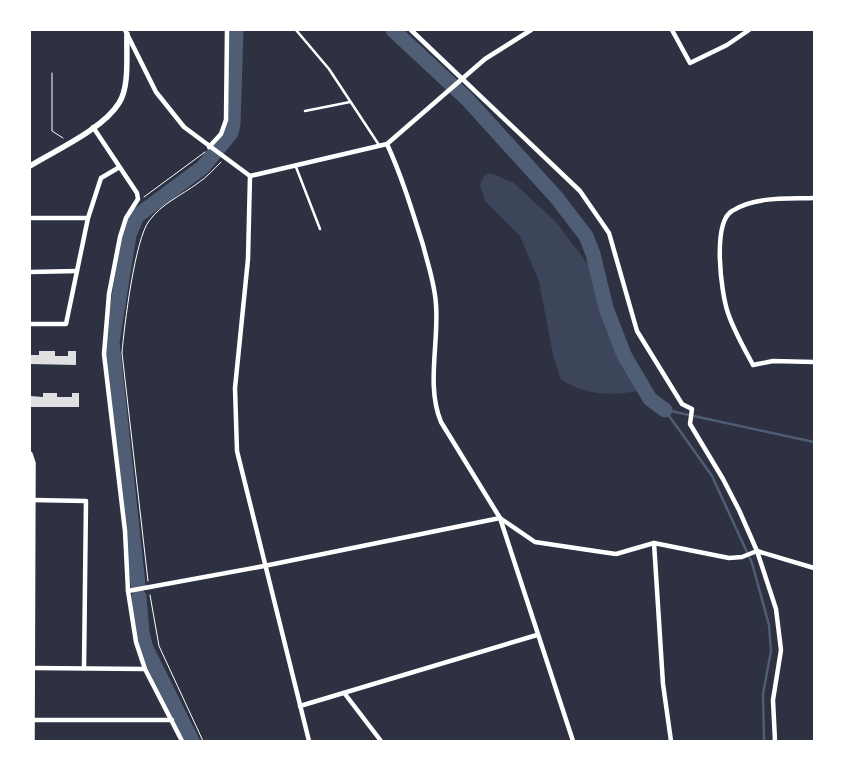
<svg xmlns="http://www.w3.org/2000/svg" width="844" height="771" viewBox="0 0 844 771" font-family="Figtree,sans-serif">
<rect width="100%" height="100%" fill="#2d3142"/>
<path fill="#3c4559" d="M490 173 514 183 556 222 596 275 618 319 637 366 638 391C609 396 587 395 561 380L553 355 539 282 520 236 485 201 480 185 484 176Z"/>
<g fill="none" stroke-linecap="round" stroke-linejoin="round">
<g stroke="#4f5d75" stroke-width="2.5">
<polyline points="665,410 712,476 752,563 769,625 771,651 763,694 764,741"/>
<polyline points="666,410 814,442"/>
</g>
<g stroke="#4f5d75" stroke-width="15">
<polyline points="393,30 467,99 556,197 586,236 593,254 606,308 624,355 650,399 665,410"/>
<polyline points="138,585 112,342 129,235 137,216 203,167 231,133 233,125 236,30"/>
<polyline points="139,597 142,633 146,648 192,741"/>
</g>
</g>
<g fill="#e0e0e3">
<polygon points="39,351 55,351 55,356 68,356 68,351 76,351 76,365 30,364 30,355 39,355"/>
<polygon points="43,393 57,393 57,397 72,397 72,393 79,393 79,407 30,407 30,396 43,397"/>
</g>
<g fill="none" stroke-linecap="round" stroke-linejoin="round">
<g stroke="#fff" stroke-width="1">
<polyline points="52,73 52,131 63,138"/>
<polyline points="144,197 205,152"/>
<path d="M148 581 122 353C124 327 135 239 149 221 161 204 182 195 198 183 207 177 214 169 221 162"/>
<polyline points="150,595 159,646 203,741"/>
</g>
<g stroke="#fff" stroke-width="2.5">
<polyline points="296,30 329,69 379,145"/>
<polyline points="305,111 350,102"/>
<polyline points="296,167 320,229"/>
</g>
<g stroke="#fff" stroke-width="4.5">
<polyline points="125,30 156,92 184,127 250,176 387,144 485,59 531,30"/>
<polyline points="411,30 580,191 609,233 637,331 682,404 692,409 690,424 723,479 739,510 757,551 776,609 781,650 773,700 775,741"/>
<polyline points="672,30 690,63 727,45 749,30"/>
<polyline points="93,127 137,193 138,199 126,218 120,237 109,294 104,354 125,531 128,591 136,642 145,669 182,741"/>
<path d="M387 144C402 177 412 210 423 245 428 265 435 284 436 305 439 343 426 386 441 422L500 518 573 741"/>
<polyline points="209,147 221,134 226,120 227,30"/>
<polyline points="250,176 248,259 235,388 237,451 309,741"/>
<path d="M814 198C789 199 754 196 732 211 712 223 721 293 728 313 734 331 744 348 753 365L773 361 814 362"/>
<polyline points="30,218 88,218"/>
<polyline points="30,272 77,271"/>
<polyline points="30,324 66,324 88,218 101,178 118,168"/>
<polyline points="33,500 86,501 84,668"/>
<polyline points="654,543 663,684 671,741"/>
<polyline points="757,551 814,568"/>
<polyline points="128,591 264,566 500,518 535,542 602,552 616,554 654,543 729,558 742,557 757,551"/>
<polyline points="32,668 145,669"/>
<polyline points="345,694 381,741"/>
<polyline points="300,706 537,635"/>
<polyline points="32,720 172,720"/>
</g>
<g stroke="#fff" stroke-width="5.5">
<path d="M30 166C56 150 103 129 119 103 130 86 126 54 127 34"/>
<polyline points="30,454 33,463 32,741"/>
</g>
</g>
<rect width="844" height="771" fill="none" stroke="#ffffff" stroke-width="62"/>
</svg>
